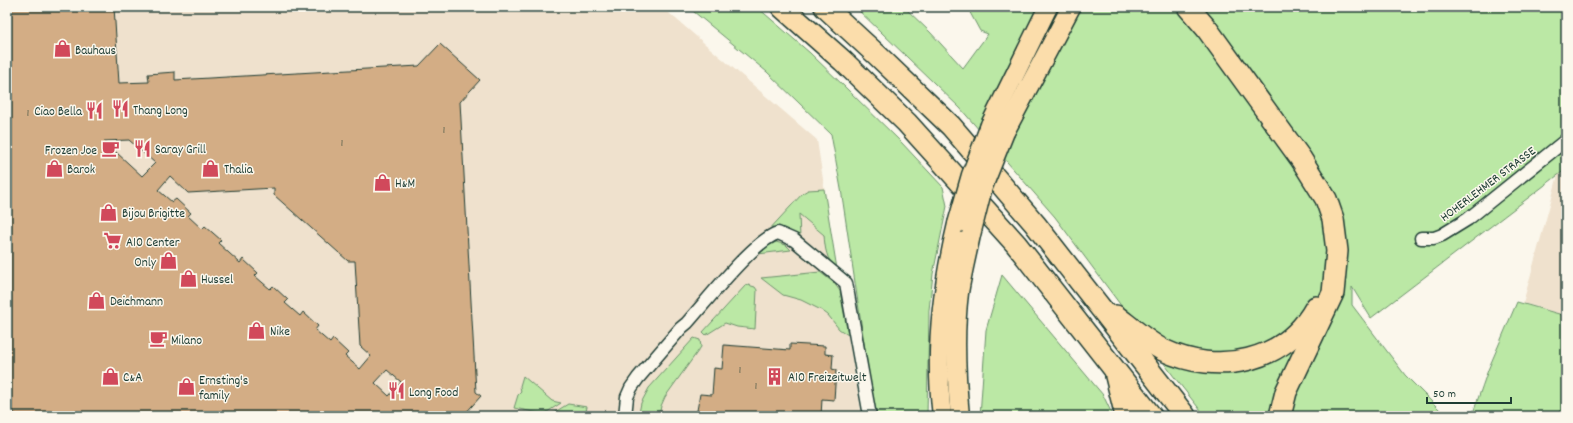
<svg xmlns="http://www.w3.org/2000/svg" width="1573" height="423" viewBox="0 0 1573 423" font-family="Dekko,sans-serif">
  <style>
    .built { fill: #efe1cd }
    .green { fill: #bbe8a5; stroke: #6d926c }
    .building { fill: #d3ad85; stroke: #1f3d34; fill-rule: evenodd }
    .lines { fill: none; stroke-linecap: round; stroke-linejoin: round }
    .minor-casing { stroke: #1f3d34; stroke-width: 15 }
    .primary-casing { stroke: #1f3d34; stroke-width: 21 }
    .motorway-casing { stroke: #1f3d34; stroke-width: 24 }
    .minor { stroke: #fbf7ec; stroke-width: 12 }
    .primary { stroke: #fbddab; stroke-width: 18 }
    .motorway { stroke: #fbddab; stroke-width: 21 }
    .primary-bridge-casing { stroke: #1f3d34; stroke-width: 21; stroke-linecap: butt }
    .primary-bridge { stroke: #fbddab; stroke-width: 18 }
    .labels { text-anchor: middle; stroke-width: 3; stroke-linejoin: round; paint-order: stroke }
    .number-label { font-size: 11px; fill: #4c5948 }
    .poi-label { font-size: 13px; fill: #1f3d34; stroke: #fbf7ec; text-anchor: start }
    .street-label { font-size: 13px; fill: #1f3d34; stroke: #fbf7ec }
  </style>
  <rect width="100%" height="100%" fill="#fbf7ec"/>
  <filter id="ink" filterUnits="userSpaceOnUse"><feTurbulence type="fractalNoise" baseFrequency=".025" numOctaves="2"/><feDisplacementMap in="SourceGraphic" scale="8" xChannelSelector="R" yChannelSelector="G"/><feConvolveMatrix kernelMatrix="1 2 1 2 8 2 1 2 1" color-interpolation-filters="sRGB"/></filter>
  <g filter="url(#ink)">
    <g class="built">
      <path d="M 7,7 L 662,7 L 817,140 L 840,291 L 862,416 L 7,416 Z"/>
      <path d="M 1566,169 L 1566,316 L 1523,303 L 1558,175 Z"/>
    </g>
    <g class="green">
      <path d="M 688,7 L 757,7 L 810,53 L 847,89 L 901,142 L 943,187 L 947,206 L 933,274 L 929,310 L 927,416 L 875,416 L 841,189 L 831,134 L 767,72 Z"/>
      <path d="M 855,7 L 904,7 L 930,32 L 963,68 L 988,34 L 980,31 L 967,7 L 1566,7 L 1566,169 L 1371,318 L 1352,287 L 1352,305 L 1405,375 L 1446,416 L 1205,416 L 1175,378 L 1055,217 L 960,108 Z"/>
      <path d="M 824,189 L 837,269 C 826,260 825,248 824,235 L 799,214 L 800,238 C 784,232 789,223 767,232 L 803,193 L 808,190 Z"/>
      <path d="M 776,242 L 786,245 L 791,250 L 758,254 L 761,249 Z"/>
      <path d="M 820,272 L 834,283 L 840,291 L 848,335 L 839,329 L 828,315 L 821,310 L 801,300 L 783,295 L 761,278 Z"/>
      <path d="M 1002,275 L 1103,395 L 1113,416 L 980,416 L 986,330 Z"/>
      <path d="M 748,285 L 755,287 L 757,290 L 755,329 L 737,327 L 725,323 L 706,335 L 703,332 L 745,286 Z"/>
      <path d="M 1517,302 L 1566,316 L 1566,416 L 1472,416 L 1488,370 Z"/>
      <path d="M 694,338 L 700,340 L 701,347 L 665,397 L 661,406 L 659,416 L 646,416 L 639,413 L 641,403 L 649,388 Z"/>
      <path d="M 523,376 L 552,401 L 561,403 L 544,414 L 514,408 L 518,395 L 521,392 L 520,386 Z"/>
      <path d="M 568,404 L 587,407 L 585,416 L 550,415 Z"/>
    </g>
    <g class="building">
      <path d="M 7,7 L 114,7 L 119,83 L 149,82 L 148,74 L 175,72 L 175,80 L 419,66 L 440,44 L 480,80 L 460,102 L 476,392 L 481,396 L 463,416 L 18,416 L 7,406 ZM 129,140 L 155,163 L 142,176 L 104,141 ZM 170,176 L 188,193 L 274,188 L 274,195 L 348,261 L 355,261 L 360,346 L 371,356 L 360,369 L 345,356 L 348,353 L 333,339 L 330,343 L 315,330 L 318,326 L 303,312 L 300,316 L 285,303 L 288,300 L 273,286 L 270,289 L 255,276 L 258,273 L 243,259 L 240,263 L 218,243 L 221,240 L 205,226 L 202,229 L 188,216 L 191,213 L 176,199 L 172,202 L 158,190 ZM 387,370 L 401,382 L 389,396 L 375,383 Z"/>
      <path d="M 790,344 L 825,346 L 825,354 L 833,355 L 832,369 L 836,370 L 834,400 L 822,399 L 821,416 L 696,416 L 700,394 L 712,395 L 714,368 L 722,369 L 724,345 L 790,350 Z"/>
    </g>
    <g class="lines">
      <defs>
        <g id="minor">
          <path d="M 1421,238 L 1434,238 L 1442,235 L 1468,219 L 1566,140"/>
          <path d="M 625,416 L 627,397 L 631,388 L 638,378 L 681,328 L 687,323 C 706,302 754,240 778,233 L 794,240 L 846,283 L 870,416"/>
        </g>
        <g id="primary">
          <path d="M 990,125 L 1048,7"/>
          <path d="M 1005,132 L 1071,7"/>
          <path d="M 942,416 C 934,352 942,286 957,224"/>
          <path d="M 960,416 C 956,376 954,333 959,293 C 962,274 967,254 971,235"/>
        </g>
        <g id="motorway">
          <path d="M 782,7 L 843,61 L 907,123 L 1016,244 L 1151,416"/>
          <path d="M 825,7 L 876,54 L 951,126 L 1035,224 L 1185,416"/>
          <path d="M 1188,7 L 1207,29 L 1301,159 L 1326,199 L 1333,219 L 1337,251 L 1333,293 L 1286,392 L 1280,416"/>
          <path d="M 1116,316 C 1129,326 1149,343 1163,350 C 1218,376 1285,363 1316,307"/>
          <path d="M 1116,376 L 1126,416"/>
        </g>
      </defs>
      <use href="#minor" class="minor-casing"/>
      <use href="#primary" class="primary-casing"/>
      <use href="#motorway" class="motorway-casing"/>
      <use href="#minor" class="minor"/>
      <use href="#primary" class="primary"/>
      <use href="#motorway" class="motorway"/>
      <defs>
        <g id="primary-bridge">
          <path d="M 957,224 L 971,175 L 990,125"/>
          <path d="M 971,235 L 983,187 L 1005,132"/>
        </g>
      </defs>
      <use href="#primary-bridge" class="primary-bridge-casing"/>
      <use href="#primary-bridge" class="primary-bridge"/>
    </g>
  </g>
  <defs>
    <symbol id="shop-bare" viewBox="-9 -9 18 18"><path d="M-5-2.5h2.3a2.7 3.5 0 0 1 5.4 0H5L5.5 6h-11ZM-1.5-2.5h3a1.5 2.3 0 0 0-3 0Z" fill="#d1495b" stroke="#fbf7ec" stroke-width="2.5" paint-order="stroke"/></symbol>
    <symbol id="restaurant-bare" viewBox="-9 -9 18 18"><path d="M-5-6h1v4h1v-4h1v4h1v-4h1v5L-1.5 .5V6h-2V.5L-5-1ZM5-6V6H3V1.5H1.5Q1.5-4 5-6Z" fill="#d1495b" stroke="#fbf7ec" stroke-width="2.5" paint-order="stroke"/></symbol>
    <symbol id="cafe-bare" viewBox="-9 -9 18 18"><path d="M-5.5-4.5H6V0H3Q3 3.5 0 3.5H-2.5Q-5.5 3.5-5.5 0ZM3-3.2v2h1.7v-2ZM-6 4.5H4V6H-6Z" fill="#d1495b" stroke="#fbf7ec" stroke-width="2.5" paint-order="stroke"/></symbol>
    <symbol id="supermarket-bare" viewBox="-9 -9 18 18"><path d="M-6-5.5h2.5l.6 2H6L4.5 2H-2.5L-4.4-4H-6ZM-1.5 3.2a1.3 1.3 0 1 0 .1 0ZM3 3.2a1.3 1.3 0 1 0 .1 0Z" fill="#d1495b" stroke="#fbf7ec" stroke-width="2.5" paint-order="stroke"/></symbol>
    <symbol id="building-bare" viewBox="-9 -9 18 18"><path d="M-4-6H4V6H1V3H-1V6H-4ZM-2.5-4.3h1.7v1.8h-1.7ZM.8-4.3h1.7v1.8H.8ZM-2.5-1h1.7V.8h-1.7ZM.8-1h1.7V.8H.8Z" fill="#d1495b" stroke="#fbf7ec" stroke-width="2.5" paint-order="stroke"/></symbol>
  </defs>
  <g fill-rule="evenodd">
    <use href="#shop-bare" x="50" y="36" width="25" height="25"/>
    <use href="#restaurant-bare" x="108" y="96" width="25" height="25"/>
    <use href="#restaurant-bare" x="82" y="98" width="25" height="25"/>
    <use href="#restaurant-bare" x="130" y="136" width="25" height="25"/>
    <use href="#cafe-bare" x="98" y="136" width="25" height="25"/>
    <use href="#shop-bare" x="42" y="156" width="25" height="25"/>
    <use href="#shop-bare" x="198" y="156" width="25" height="25"/>
    <use href="#shop-bare" x="370" y="170" width="25" height="25"/>
    <use href="#shop-bare" x="96" y="200" width="25" height="25"/>
    <use href="#supermarket-bare" x="100" y="228" width="25" height="25"/>
    <use href="#shop-bare" x="156" y="248" width="25" height="25"/>
    <use href="#shop-bare" x="176" y="266" width="25" height="25"/>
    <use href="#shop-bare" x="84" y="288" width="25" height="25"/>
    <use href="#shop-bare" x="244" y="318" width="25" height="25"/>
    <use href="#cafe-bare" x="146" y="326" width="25" height="25"/>
    <use href="#shop-bare" x="98" y="364" width="25" height="25"/>
    <use href="#building-bare" x="762" y="364" width="25" height="25"/>
    <use href="#shop-bare" x="174" y="374" width="25" height="25"/>
    <use href="#restaurant-bare" x="384" y="378" width="25" height="25"/>
  </g>
  <g class="labels">
    <g class="number-label">
      <text x="28" y="116">1</text>
      <text x="444" y="133">1</text>
      <text x="342" y="146">1</text>
      <text x="740" y="373">1</text>
      <text x="756" y="389">1</text>
    </g>
    <g class="poi-label">
      <text x="75" y="54">Bauhaus</text>
      <text x="133" y="114">Thang Long</text>
      <text x="82" y="115" text-anchor="end">Ciao Bella</text>
      <text x="155" y="153">Saray Grill</text>
      <text x="97" y="154" text-anchor="end">Frozen Joe</text>
      <text x="67" y="173">Barok</text>
      <text x="224" y="173">Thalia</text>
      <text x="395" y="187">H&amp;M</text>
      <text x="122" y="217">Bijou Brigitte</text>
      <text x="126" y="246">A10 Center</text>
      <text x="156" y="266" text-anchor="end">Only</text>
      <text x="201" y="283">Hussel</text>
      <text x="110" y="305">Deichmann</text>
      <text x="270" y="335">Nike</text>
      <text x="171" y="344">Milano</text>
      <text x="123" y="381">C&amp;A</text>
      <text x="788" y="381">A10 Freizeitwelt</text>
      <text x="199" y="384">Ernsting's<tspan x="199" dy="15">family</tspan></text>
      <text x="409" y="396">Long Food</text>
    </g>
    <g class="street-label">
      <text transform="translate(1487 183) rotate(-37)" y="5">HOHERLEHMER STRASSE</text>
    </g>
  </g>
  <rect width="1573" height="423" fill="none" stroke="#fbf7ec" stroke-width="24"/>
  <rect x="12" y="12" width="1549" height="399" fill="none" stroke="#1f3d34" stroke-width="1.5" filter="url(#ink)"/>
  <path d="M1427 397v6h84v-6" fill="none" stroke="#1f3d34" stroke-width="2"/>
  <text x="1433" y="397" font-size="12" fill="#1f3d34" stroke="#fbf7ec" stroke-width="3" paint-order="stroke">50 m</text>
</svg>
